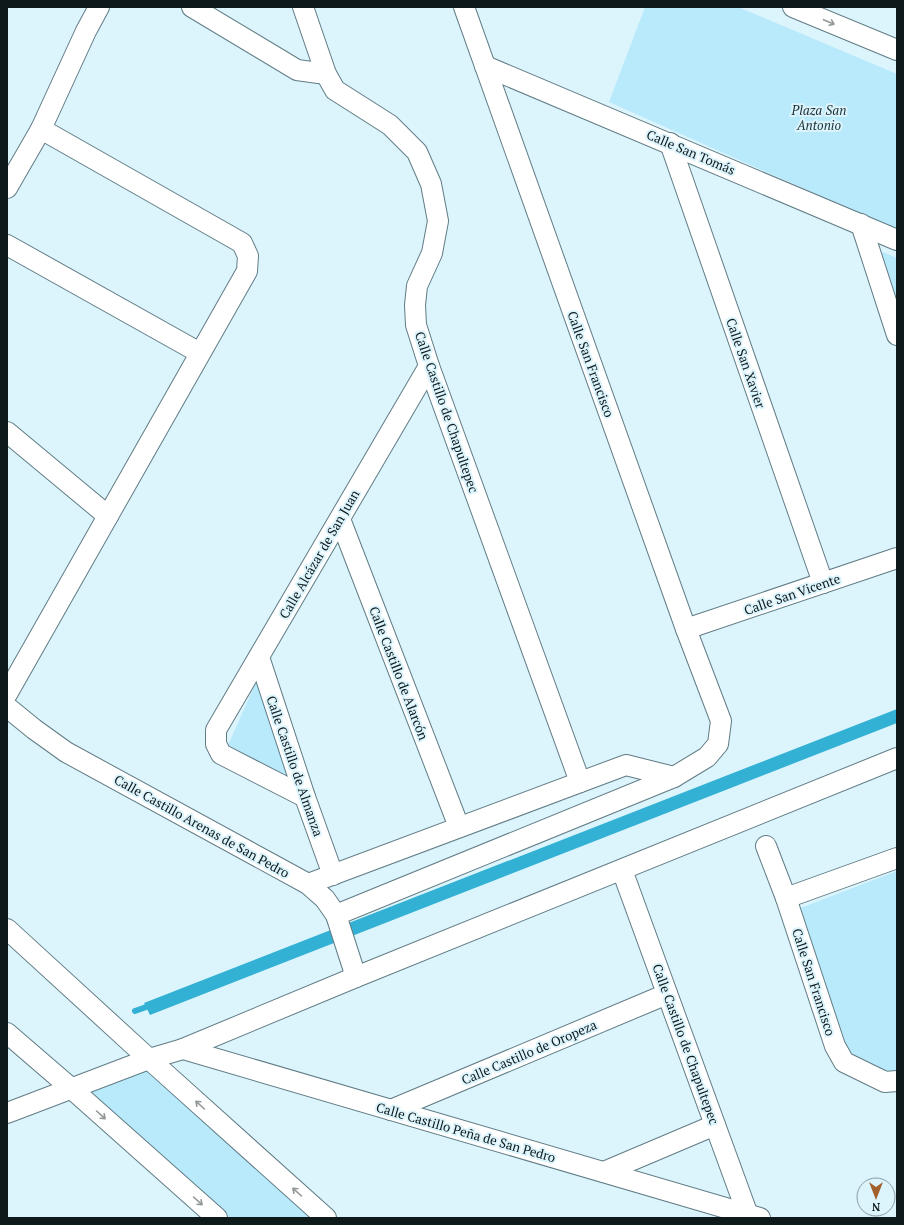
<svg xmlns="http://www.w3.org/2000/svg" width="904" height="1225" viewBox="0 0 904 1225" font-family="'PT Serif',serif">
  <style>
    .green { fill: #b9eafc }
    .water { fill: #32b1d4 }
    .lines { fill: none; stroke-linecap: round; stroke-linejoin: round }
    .stream { stroke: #32b1d4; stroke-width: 6 }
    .minor-casing { stroke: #617c85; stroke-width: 22 }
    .minor { stroke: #fff; stroke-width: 20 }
    .oneway { stroke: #939899 }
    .labels { text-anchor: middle; stroke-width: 4; stroke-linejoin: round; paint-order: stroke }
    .park-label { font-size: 13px; font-style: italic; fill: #1b3037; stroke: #dcf4fc }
    .street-label { font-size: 13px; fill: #0e191c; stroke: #dcf4fc }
  </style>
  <rect width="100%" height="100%" fill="#dcf4fc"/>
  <g class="green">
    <path d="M 645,7 L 738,7 L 897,74 L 897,230 L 609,102 Z"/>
    <path d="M 883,252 L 897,258 L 897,312 L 879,256 Z"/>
    <path d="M 256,682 L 291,781 L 226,750 Z"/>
    <path d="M 897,871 L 897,1074 L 884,1073 L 849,1056 L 798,909 Z"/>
    <path d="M 148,1063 L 319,1218 L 223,1218 L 79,1090 Z"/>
  </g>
  <path class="water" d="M 897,709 L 897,723 L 150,1015 L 144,1003 Z"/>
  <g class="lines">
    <path class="stream" d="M 135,1011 L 152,1005"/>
    <defs>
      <g id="minor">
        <path d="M 192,7 L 297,70 L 326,74"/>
        <path d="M 303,7 L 326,74 L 335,90 L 390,125 L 417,152 L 431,184 L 438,221 L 432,253 L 417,286 L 415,305 L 416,325 L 429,366 L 580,782"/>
        <path d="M 793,7 L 897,50"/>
        <path d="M 485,66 L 897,240"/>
        <path d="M 670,143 L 823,583"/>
        <path d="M 7,188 L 41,129 L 86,31 L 99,7"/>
        <path d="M 861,224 L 897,335"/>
        <path d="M 7,245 L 200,353"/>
        <path d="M 7,432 L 108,516"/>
        <path d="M 340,519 L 459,827"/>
        <path d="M 686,629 L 897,558"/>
        <path d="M 259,657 L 305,797 L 333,875"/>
        <path d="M 7,694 L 247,271 L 248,256 L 242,243 L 41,129"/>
        <path d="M 7,707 L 34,729 L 66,752 L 308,884 L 325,899 L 336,915 L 356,977"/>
        <path d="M 305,797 L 221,754 L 216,744 L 216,730 L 429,366"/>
        <path d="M 766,846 L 786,898 L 835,1046 L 844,1062 L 885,1082 L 897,1081"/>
        <path d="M 622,870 L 749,1218"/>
        <path d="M 308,884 L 626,765 L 674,777"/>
        <path d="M 786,898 L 897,858"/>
        <path d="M 336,915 L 674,777 L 707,757 L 718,744 L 721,721 L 686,629 L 464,7"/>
        <path d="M 7,929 L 149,1059 L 326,1218"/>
        <path d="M 7,1033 L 72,1089 L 217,1218"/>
        <path d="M 183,1049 L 760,1218"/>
        <path d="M 391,1110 L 667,994"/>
        <path d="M 7,1113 L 149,1059 L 183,1049 L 356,977 L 897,758"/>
        <path d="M 604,1172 L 715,1125"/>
      </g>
    </defs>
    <use href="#minor" class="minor-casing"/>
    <use href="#minor" class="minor"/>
  </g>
  <defs><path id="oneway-shaft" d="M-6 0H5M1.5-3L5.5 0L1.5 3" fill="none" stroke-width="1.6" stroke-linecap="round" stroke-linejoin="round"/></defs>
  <g class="oneway">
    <use href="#oneway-shaft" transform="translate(829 22) rotate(23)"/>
    <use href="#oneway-shaft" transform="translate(200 1105) rotate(-138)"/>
    <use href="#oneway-shaft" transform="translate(101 1115) rotate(42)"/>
    <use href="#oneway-shaft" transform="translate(297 1192) rotate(-138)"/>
    <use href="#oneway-shaft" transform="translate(198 1201) rotate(42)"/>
  </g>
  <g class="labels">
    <g class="park-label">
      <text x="819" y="115">Plaza San<tspan x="819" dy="15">Antonio</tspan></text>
    </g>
    <g class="street-label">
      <text transform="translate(691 152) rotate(23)" y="5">Calle San Tomás</text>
      <text transform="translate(746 363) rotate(71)" y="5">Calle San Xavier</text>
      <text transform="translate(591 364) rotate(70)" y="5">Calle San Francisco</text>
      <text transform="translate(447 412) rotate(71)" y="5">Calle Castillo de Chapultepec</text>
      <text transform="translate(319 554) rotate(-60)" y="5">Calle Alcázar de San Juan</text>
      <text transform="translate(792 594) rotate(-19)" y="5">Calle San Vicente</text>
      <text transform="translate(399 673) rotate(69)" y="5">Calle Castillo de Alarcón</text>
      <text transform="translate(295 766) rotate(71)" y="5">Calle Castillo de Almanza</text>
      <text transform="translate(202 826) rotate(29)" y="5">Calle Castillo Arenas de San Pedro</text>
      <text transform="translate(814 982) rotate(72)" y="5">Calle San Francisco</text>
      <text transform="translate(686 1044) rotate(70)" y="5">Calle Castillo de Chapultepec</text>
      <text transform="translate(529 1052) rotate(-23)" y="5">Calle Castillo de Oropeza</text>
      <text transform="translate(466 1132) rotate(16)" y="5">Calle Castillo Peña de San Pedro</text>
    </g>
  </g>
  <rect width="904" height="1225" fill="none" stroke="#0e191c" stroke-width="16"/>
  <g transform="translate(876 1197) rotate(180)"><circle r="19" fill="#dcf4fc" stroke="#8a9ca2"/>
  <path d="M0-3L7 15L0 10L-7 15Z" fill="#a2612c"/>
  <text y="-6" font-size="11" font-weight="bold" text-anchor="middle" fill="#0e191c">N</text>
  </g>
</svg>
